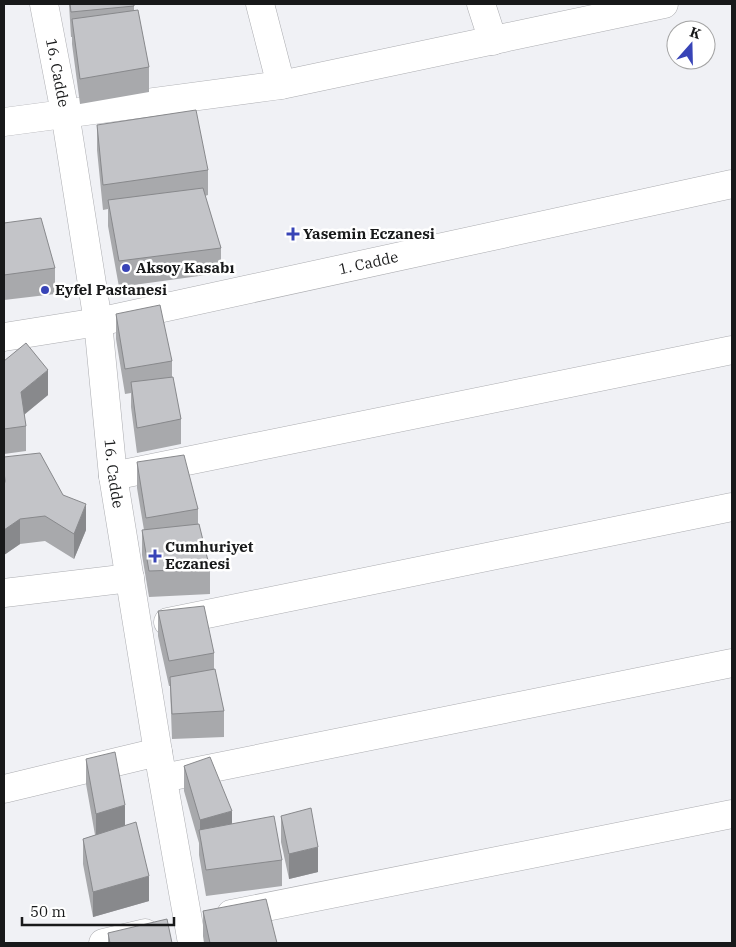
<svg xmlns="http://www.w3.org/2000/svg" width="736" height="947" viewBox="0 0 736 947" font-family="'IBM Plex Serif',serif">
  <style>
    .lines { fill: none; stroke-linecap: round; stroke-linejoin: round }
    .minor-casing { stroke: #acadb1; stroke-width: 29 }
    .minor { stroke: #fff; stroke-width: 28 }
    .wall { fill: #a8a9ac }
    .shaded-wall { fill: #88898c }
    .building { fill: #c3c4c8; stroke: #88898c }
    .poi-dot { fill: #3844b7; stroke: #fff; stroke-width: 2 }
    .labels { text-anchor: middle; stroke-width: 5; stroke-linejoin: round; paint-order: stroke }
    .street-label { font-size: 15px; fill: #18191a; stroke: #fff }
    .poi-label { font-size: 15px; font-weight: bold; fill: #18191a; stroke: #fff; text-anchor: start }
  </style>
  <rect width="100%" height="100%" fill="#f0f1f5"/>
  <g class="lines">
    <defs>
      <g id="minor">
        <path id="s1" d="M 44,4 L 65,113 L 98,322 L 113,476 L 158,752 L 192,943"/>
        <path d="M 260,4 L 281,85"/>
        <path d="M 481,4 L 493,41"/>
        <path d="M 4,122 L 281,85 L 664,4"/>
        <path id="s2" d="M 4,337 L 98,322 L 732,184"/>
        <path d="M 113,476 L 732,350"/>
        <path d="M 4,593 L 130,578"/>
        <path d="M 168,622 L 732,507"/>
        <path d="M 163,778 L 732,663"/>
        <path d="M 4,789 L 158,752"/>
        <path d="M 231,914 L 732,814"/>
        <path d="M 103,943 L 145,933"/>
      </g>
    </defs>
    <use href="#minor" class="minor-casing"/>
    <use href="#minor" class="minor"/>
  </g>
  <g class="wall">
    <path d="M 63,4 L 134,4 L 134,10 L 149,67 L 149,92 L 80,104 L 72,44 L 72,37 L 71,37 L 69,4 L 63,5 Z"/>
    <path d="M 97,125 L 208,170 L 208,195 L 205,196 L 221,248 L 221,273 L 119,287 L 108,226 L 108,209 L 103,210 L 97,150 Z"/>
    <path d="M 4,223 L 55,268 L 55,294 L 4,300 Z"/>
    <path d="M 116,314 L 172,361 L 172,377 L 181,419 L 181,444 L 137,453 L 131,407 L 131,393 L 125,394 L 116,339 Z"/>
    <path d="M 4,361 L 48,395 L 24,415 L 26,426 L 26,451 L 4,454 Z"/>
    <path d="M 4,457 L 63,495 L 86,530 L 74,559 L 45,541 L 20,544 L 4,555 Z"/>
    <path d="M 137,462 L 198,509 L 198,524 L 210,569 L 210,594 L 149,597 L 142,555 L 142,530 L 144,530 L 137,488 Z"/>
    <path d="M 158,611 L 214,653 L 214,670 L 224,711 L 224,737 L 172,739 L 170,686 L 169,686 L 158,636 Z"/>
    <path d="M 86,759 L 125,825 L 149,901 L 93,917 L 83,864 L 83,839 L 95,835 L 86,784 Z"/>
    <path d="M 184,766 L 232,824 L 282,860 L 282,886 L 206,896 L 199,855 L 199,843 L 184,791 Z"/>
    <path d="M 281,816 L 318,872 L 289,879 L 281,842 Z"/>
    <path d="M 203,911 L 277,943 L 204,943 L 203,936 Z"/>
    <path d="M 108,933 L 172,943 L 108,943 Z"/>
  </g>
  <g class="shaded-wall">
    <path d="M 48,370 L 48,395 L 21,417 L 21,392 Z"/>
    <path d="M 86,504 L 86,530 L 74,559 L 74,534 Z"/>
    <path d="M 20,519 L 20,544 L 4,555 L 4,530 Z"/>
    <path d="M 125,805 L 125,830 L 96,839 L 96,814 Z"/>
    <path d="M 232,811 L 232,836 L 200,834 L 200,820 Z"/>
    <path d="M 318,847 L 318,872 L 289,879 L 289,854 Z"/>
    <path d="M 149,876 L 149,901 L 93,917 L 93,892 Z"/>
  </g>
  <g class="building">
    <path d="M 70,4 L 134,4 L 134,6 L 71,12 Z"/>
    <path d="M 138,10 L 149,67 L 80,79 L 72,19 Z"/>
    <path d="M 196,110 L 208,170 L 103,185 L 97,125 Z"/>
    <path d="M 203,188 L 221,248 L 119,261 L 108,200 Z"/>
    <path d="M 41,218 L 55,268 L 4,275 L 4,223 Z"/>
    <path d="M 160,305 L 172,361 L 125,369 L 116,314 Z"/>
    <path d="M 26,343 L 48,370 L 21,392 L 26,426 L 4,429 L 4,361 Z"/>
    <path d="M 173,377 L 181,419 L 137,428 L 131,382 Z"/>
    <path d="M 40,453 L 63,495 L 86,504 L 74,534 L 45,516 L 20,519 L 4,530 L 4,486 L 5,481 L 4,471 L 4,457 Z"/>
    <path d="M 184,455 L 198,509 L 146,518 L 137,462 Z"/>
    <path d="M 199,524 L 210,569 L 149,571 L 142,530 Z"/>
    <path d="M 204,606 L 214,653 L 169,661 L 158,611 Z"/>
    <path d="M 215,669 L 224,711 L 172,714 L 170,677 Z"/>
    <path d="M 115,752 L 125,805 L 96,814 L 86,759 Z"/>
    <path d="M 210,757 L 232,811 L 200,820 L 184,766 Z"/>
    <path d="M 311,808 L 318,847 L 289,854 L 281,816 Z"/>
    <path d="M 274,816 L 282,860 L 206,870 L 199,830 Z"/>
    <path d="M 136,822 L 149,876 L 93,892 L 83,839 Z"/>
    <path d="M 266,899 L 277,943 L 210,943 L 203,911 Z"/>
    <path d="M 167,919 L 172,943 L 110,943 L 108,933 Z"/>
  </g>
  <g class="poi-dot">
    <path d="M290.5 226.5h5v5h5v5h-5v5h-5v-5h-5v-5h5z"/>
    <circle cx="126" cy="268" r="5"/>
    <circle cx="45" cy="290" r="5"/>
    <path d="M152.5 548.5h5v5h5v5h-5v5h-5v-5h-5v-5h5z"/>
  </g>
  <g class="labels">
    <g class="street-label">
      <text dy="5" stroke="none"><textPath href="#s1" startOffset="70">16. Cadde</textPath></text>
      <text dy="5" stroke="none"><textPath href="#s2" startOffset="372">1. Cadde</textPath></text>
      <text dy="5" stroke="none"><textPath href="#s1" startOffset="475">16. Cadde</textPath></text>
    </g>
    <g class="poi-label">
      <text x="303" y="239">Yasemin Eczanesi</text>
      <text x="136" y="273">Aksoy Kasabı</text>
      <text x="55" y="295">Eyfel Pastanesi</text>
      <text x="165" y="552">Cumhuriyet<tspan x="165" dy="17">Eczanesi</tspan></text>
    </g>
  </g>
  <rect width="736" height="947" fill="none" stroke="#18191a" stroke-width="10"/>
  <g transform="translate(691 45) rotate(20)"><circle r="24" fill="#ffffff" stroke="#a3a3a3"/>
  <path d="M0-4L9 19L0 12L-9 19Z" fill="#3844b7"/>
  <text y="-8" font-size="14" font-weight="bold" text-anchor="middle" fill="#18191a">K</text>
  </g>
  <path d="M22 917v8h152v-8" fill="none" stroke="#18191a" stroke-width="2.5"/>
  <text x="30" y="917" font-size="15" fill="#18191a" stroke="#ffffff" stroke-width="4" paint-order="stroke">50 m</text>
</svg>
